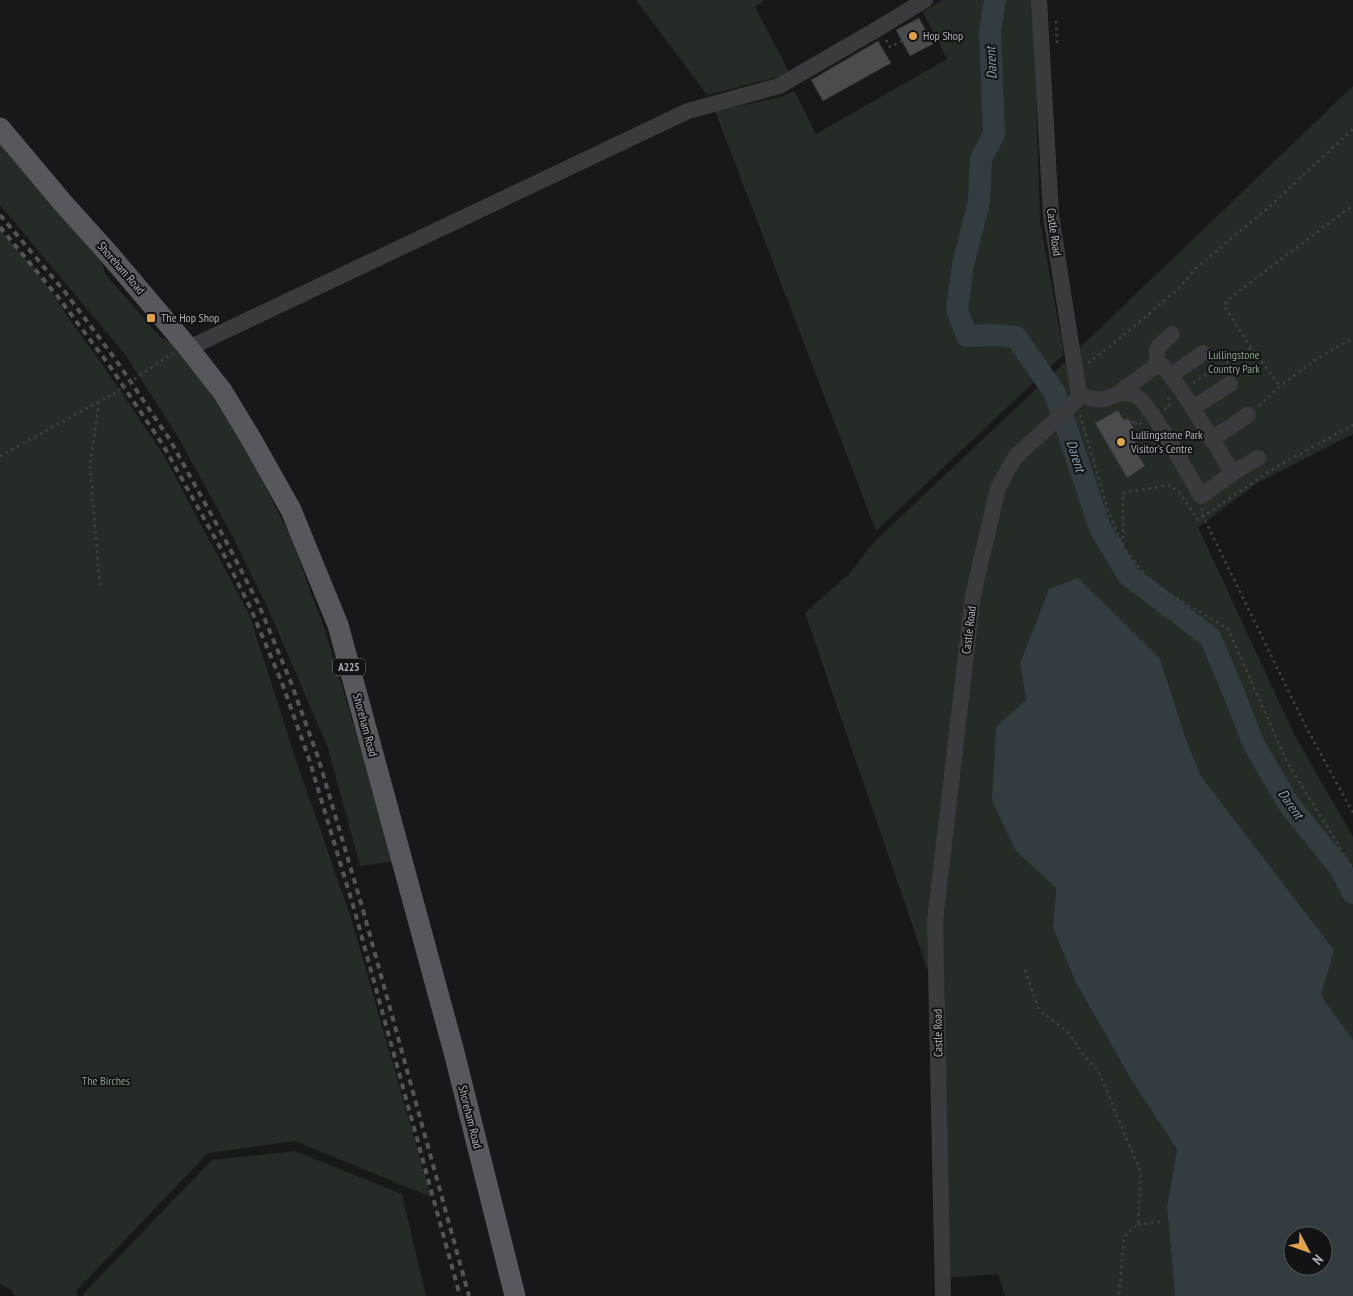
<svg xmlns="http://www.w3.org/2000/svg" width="1353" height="1296" viewBox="0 0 1353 1296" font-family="'PT Sans Narrow',sans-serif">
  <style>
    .green { fill: #242c25 }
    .water { fill: #333c41; fill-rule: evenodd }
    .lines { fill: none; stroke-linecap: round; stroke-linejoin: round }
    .river { stroke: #333c41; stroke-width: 22 }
    .building { fill: #4a4b4f; stroke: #323235 }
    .path { stroke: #404245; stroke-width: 2.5; stroke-dasharray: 2.5 4; stroke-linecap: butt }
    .minor { stroke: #393b3e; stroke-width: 16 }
    .major { stroke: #56585d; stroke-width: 21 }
    .rail { stroke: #535559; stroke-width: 4; stroke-dasharray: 6 5; stroke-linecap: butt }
    .path-bridge { stroke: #404245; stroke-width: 2.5; stroke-dasharray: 2.5 4; stroke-linecap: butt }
    .poi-dot { fill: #dea14c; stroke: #131315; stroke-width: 2 }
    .labels { text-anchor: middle; stroke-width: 4; stroke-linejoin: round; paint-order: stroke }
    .shield { fill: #131315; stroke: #7e8187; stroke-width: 1 }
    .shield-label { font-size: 11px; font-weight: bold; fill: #acb0b8 }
    .poi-label { font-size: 12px; fill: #acb0b8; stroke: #131315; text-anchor: start }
    .street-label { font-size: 12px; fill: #acb0b8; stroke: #131315 }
    .park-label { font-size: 12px; fill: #86a185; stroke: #131315 }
    .water-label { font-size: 14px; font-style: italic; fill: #879faf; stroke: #131315 }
  </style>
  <rect width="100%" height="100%" fill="#18181a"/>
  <g class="green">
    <path d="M 636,0 L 765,0 L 755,7 L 790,74 L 707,95 Z"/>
    <path d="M 942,0 L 1033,0 L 1040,221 L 1064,354 L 876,531 L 715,111 L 781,97 L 794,91 L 816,134 L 947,59 L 923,12 Z"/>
    <path d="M 1353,86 L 1353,434 L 1259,482 L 1198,527 L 1295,736 L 1353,837 L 1353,1040 L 1320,996 L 1334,950 L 1201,776 L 1184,734 L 1020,664 L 1026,700 L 1016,851 L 1056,888 L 1053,928 L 1075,981 L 1132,1081 L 1177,1149 L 1167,1206 L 1175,1296 L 1005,1296 L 998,1274 L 944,1278 L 939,1003 L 805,613 L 849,574 L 875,541 L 1069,358 Z"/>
    <path d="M 0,141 L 100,255 L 105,274 L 160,337 L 178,346 L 195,370 L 249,454 L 291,538 L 325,630 L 394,861 L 360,866 L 328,748 L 270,613 L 234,539 L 177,435 L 124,353 L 0,205 Z"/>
    <path d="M 0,229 L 36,270 L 70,320 L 105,368 L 163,454 L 249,614 L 297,763 L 351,918 L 431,1197 L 295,1141 L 208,1153 L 76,1291 L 78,1296 L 15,1296 L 10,1289 L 0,1284 Z"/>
    <path d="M 295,1151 L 402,1194 L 426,1296 L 84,1296 L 83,1294 L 212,1160 Z"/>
  </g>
  <path class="water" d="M 1078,578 L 1160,659 L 1184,734 L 1201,776 L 1334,950 L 1321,996 L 1353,1040 L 1353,1296 L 1175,1296 L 1167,1206 L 1177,1149 L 1132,1081 L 1075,981 L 1053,928 L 1056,888 L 1016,851 L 992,801 L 996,727 L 1026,700 L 1020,664 L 1049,589 ZM 1293,1236 L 1323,1236 L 1323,1266 L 1293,1266 Z"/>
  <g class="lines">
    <path class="river" d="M 995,0 L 990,32 L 994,135 L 981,158 L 979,202 L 963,265 L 957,310 L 967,336 L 993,335 L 1016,337 L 1055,393 L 1100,528 L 1128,575 L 1210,637 L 1233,691 L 1254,745 L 1290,806 L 1341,869 L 1353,893"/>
  </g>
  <g class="building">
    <path d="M 919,18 L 933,44 L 910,56 L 896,30 Z"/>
    <path d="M 878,41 L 891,63 L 823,101 L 811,80 Z"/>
    <path d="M 1118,410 L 1124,420 L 1128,418 L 1134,428 L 1129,431 L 1142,453 L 1138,455 L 1145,466 L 1127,478 L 1095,423 Z"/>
  </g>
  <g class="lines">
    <g class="path">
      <path d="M 1056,21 L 1057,43"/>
      <path d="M 886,40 L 890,47 L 902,41"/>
      <path d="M 1251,348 L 1224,305 L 1230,298 L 1353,205"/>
      <path d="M 1088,363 L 1117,341 L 1180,287 L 1195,269 L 1269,207 L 1353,129"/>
      <path d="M 145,372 L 173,353"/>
      <path d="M 1193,383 L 1251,348 L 1280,386"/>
      <path d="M 99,402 L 90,465 L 100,588"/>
      <path d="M 1259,406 L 1280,386 L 1316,359 L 1353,338"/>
      <path d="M 1164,409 L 1169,407 L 1168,399 L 1170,398"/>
      <path d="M 1080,415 L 1108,510 L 1123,547 L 1150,582 L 1228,629 L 1287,762 L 1353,869"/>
      <path d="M 1132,423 L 1134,420 L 1137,426 L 1142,422"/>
      <path d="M 0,456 L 113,394"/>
      <path d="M 1202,508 L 1203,516 L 1304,723 L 1353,813"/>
      <path d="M 1123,545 L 1123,493 L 1169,485 L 1180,493 L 1198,520 L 1274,468 L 1353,425"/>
      <path d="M 1025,970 L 1039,1010 L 1068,1032 L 1085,1057 L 1098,1070 L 1141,1173 L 1138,1224 L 1124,1237 L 1119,1296"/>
      <path d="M 1138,1224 L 1160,1222"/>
    </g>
    <g class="minor">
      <path d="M 189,348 L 688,111 L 779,86 L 879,28 L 925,0"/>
      <path d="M 1157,365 L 1157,348 L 1172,334"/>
      <path d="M 1171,375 L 1203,353"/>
      <path d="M 1120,392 L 1157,365 L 1163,366 L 1182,391 L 1233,473"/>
      <path d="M 1079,395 C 1088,397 1096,401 1105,399 C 1118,395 1119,390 1134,395 C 1148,399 1191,479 1201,496 L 1233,473 L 1258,458"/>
      <path d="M 1193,408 L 1230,384"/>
      <path d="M 1212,439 L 1248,415"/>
      <path d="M 943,1296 L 935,921 L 973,595 L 998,488 L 1015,457 L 1057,419 L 1075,402 L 1079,395 L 1051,215 L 1039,0"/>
    </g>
    <path class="major" d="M 0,128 L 63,203 L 108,253 L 186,345 L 222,391 L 250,437 L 291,510 L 338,625 L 454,1052 L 515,1296"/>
    <g class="rail">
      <path d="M 0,215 L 65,292 L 116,360 L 170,440 L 227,543 L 258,603 L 290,680 L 318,757 L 363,910 L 469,1296"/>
      <path d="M 0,227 L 58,297 L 109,365 L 163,445 L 220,547 L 250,607 L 282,683 L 309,759 L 355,912 L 460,1296"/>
    </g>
    <path class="path-bridge" d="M 113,394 L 145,372"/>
  </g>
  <g class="poi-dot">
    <circle cx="913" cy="36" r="5"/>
    <rect x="146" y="313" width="10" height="10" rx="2.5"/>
    <circle cx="1121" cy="442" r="5"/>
  </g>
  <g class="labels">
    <rect class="shield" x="333" y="658.5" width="32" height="17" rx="4"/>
    <g class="shield-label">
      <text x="349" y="671">A225</text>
    </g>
    <g class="poi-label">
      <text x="923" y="40">Hop Shop</text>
      <text x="161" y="322">The Hop Shop</text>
      <text x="1131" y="439">Lullingstone Park<tspan x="1131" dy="14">Visitor's Centre</tspan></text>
    </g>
    <g class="street-label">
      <text transform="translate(1054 232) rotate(82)" y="4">Castle Road</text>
      <text transform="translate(121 268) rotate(49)" y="4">Shoreham Road</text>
      <text transform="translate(969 630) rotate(-83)" y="4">Castle Road</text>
      <text transform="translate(365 725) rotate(75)" y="4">Shoreham Road</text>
      <text transform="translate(938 1033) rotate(-91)" y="4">Castle Road</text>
      <text transform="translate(470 1117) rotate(76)" y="4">Shoreham Road</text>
    </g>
    <g class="park-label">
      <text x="1234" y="359">Lullingstone<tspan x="1234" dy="14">Country Park</tspan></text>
      <text x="106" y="1085">The Birches</text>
    </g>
    <g class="water-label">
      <text transform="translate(991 63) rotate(-93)" y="5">Darent</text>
      <text transform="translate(1076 456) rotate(72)" y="5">Darent</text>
      <text transform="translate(1291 804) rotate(55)" y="5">Darent</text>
    </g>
  </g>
  <g transform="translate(1308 1251) rotate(131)"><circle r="24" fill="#131315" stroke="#505256"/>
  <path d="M0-4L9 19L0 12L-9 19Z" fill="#dea14c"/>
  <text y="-8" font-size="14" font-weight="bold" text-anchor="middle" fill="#acb0b8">N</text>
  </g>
</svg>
